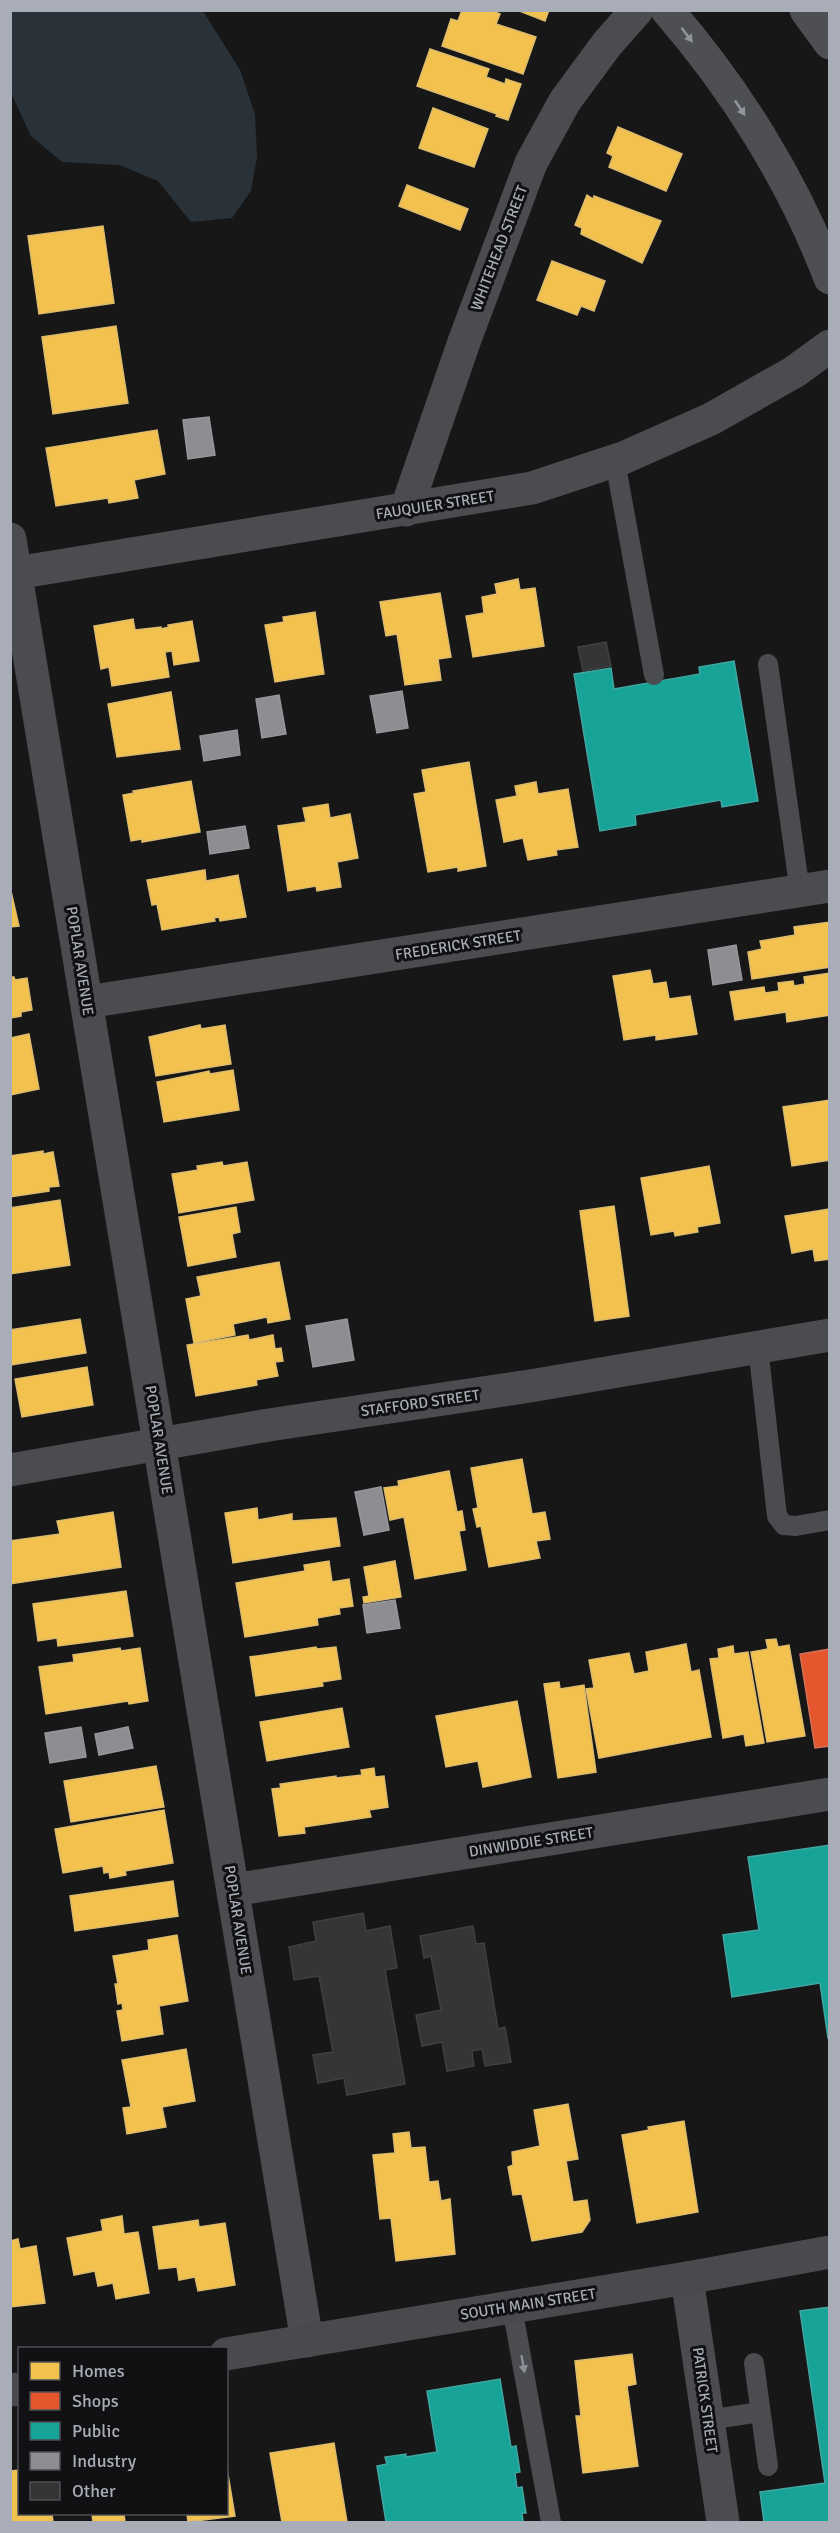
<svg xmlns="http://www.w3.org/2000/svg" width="840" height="2533" viewBox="0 0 840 2533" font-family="Signika,sans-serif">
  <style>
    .water { fill: #2a3239 }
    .homes { fill: #f2c14e; stroke: #dcbb6e; stroke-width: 1.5 }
    .shops { fill: #e4572e; stroke: #d27157; stroke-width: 1.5 }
    .public { fill: #17a398; stroke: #42a6a2; stroke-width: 1.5 }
    .industry { fill: #8d8d92; stroke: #95979d; stroke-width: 1.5 }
    .building { fill: #353536; stroke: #3f4043; stroke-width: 1.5 }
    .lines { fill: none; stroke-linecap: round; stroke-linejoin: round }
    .lane { stroke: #4b4c50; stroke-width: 20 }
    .street { stroke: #4b4c50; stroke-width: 33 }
    .secondary { stroke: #4a4a4e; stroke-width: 33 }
    .primary { stroke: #4d4f52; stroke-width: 33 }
    .oneway { fill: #91969e }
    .oneway2 { fill: #8c9099 }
    .labels { text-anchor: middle; stroke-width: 6; stroke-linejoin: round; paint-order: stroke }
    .street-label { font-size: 15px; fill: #a8adb8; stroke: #111113 }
  </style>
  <rect width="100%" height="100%" fill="#171717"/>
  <path class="water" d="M 11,10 L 203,11 L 240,70 L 255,114 L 257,157 L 251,191 L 232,218 L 191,222 L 158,181 L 119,165 L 62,162 L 31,136 L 11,93 Z"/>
  <g class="homes">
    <path d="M 462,10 L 490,10 L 500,14 L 496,24 L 536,37 L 523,74 L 442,46 L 451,19 L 458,21 Z"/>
    <path d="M 517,10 L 549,10 L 545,21 Z"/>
    <path d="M 430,49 L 489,69 L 486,77 L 505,84 L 506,79 L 521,84 L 508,120 L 496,116 L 497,114 L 417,86 Z"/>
    <path d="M 433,108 L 488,129 L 474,167 L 419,148 Z"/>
    <path d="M 618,127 L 682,154 L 666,191 L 609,167 L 613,156 L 607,153 Z"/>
    <path d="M 407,185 L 468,209 L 460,230 L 399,206 Z"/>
    <path d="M 587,195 L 593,199 L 594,196 L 661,221 L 642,263 L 581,234 L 582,228 L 575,225 Z"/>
    <path d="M 103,226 L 114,303 L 39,314 L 28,236 Z"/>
    <path d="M 552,261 L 605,281 L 594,311 L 581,306 L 577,315 L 537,300 Z"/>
    <path d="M 116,326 L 128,403 L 53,414 L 42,337 Z"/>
    <path d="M 157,430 L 165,474 L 134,480 L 138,498 L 109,503 L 108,498 L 56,506 L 46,448 Z"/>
    <path d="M 518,579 L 520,590 L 535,588 L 544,646 L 473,657 L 466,616 L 484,613 L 482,597 L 497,594 L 495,584 Z"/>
    <path d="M 440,593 L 451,657 L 438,659 L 441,680 L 405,685 L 397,634 L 386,636 L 380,602 Z"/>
    <path d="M 315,612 L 324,674 L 275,682 L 265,625 L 284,622 L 283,617 Z"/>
    <path d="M 133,619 L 135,630 L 161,627 L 161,629 L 169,627 L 168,625 L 192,621 L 199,661 L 174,665 L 172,651 L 165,652 L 169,677 L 112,686 L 109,667 L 101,669 L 94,626 Z"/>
    <path d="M 171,692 L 180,749 L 117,757 L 108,704 Z"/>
    <path d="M 469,762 L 486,866 L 458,871 L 458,867 L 428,872 L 414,794 L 426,792 L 422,770 Z"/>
    <path d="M 191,781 L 200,832 L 142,842 L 142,839 L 131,841 L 123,795 L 134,793 L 133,791 Z"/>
    <path d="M 536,782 L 538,794 L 568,789 L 578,847 L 556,850 L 557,855 L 528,860 L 523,838 L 504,842 L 496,800 L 517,796 L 515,786 Z"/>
    <path d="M 328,804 L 330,818 L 350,814 L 358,858 L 337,862 L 341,887 L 317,891 L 316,886 L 288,891 L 278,826 L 306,822 L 303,808 Z"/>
    <path d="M 205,870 L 206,881 L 238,875 L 246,917 L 220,921 L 219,917 L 214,918 L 215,921 L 162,930 L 157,904 L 152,905 L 147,880 Z"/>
    <path d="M 10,887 L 19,926 L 10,927 Z"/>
    <path d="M 830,922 L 830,967 L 752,979 L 748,952 L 762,949 L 760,941 L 795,935 L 794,927 Z"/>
    <path d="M 650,970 L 653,984 L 666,982 L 669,999 L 690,996 L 697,1034 L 656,1040 L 656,1035 L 624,1040 L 613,976 Z"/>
    <path d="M 830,973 L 830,1015 L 787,1022 L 786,1012 L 735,1020 L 730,992 L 764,987 L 765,993 L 779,991 L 778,983 L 793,981 L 794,986 L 805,984 L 804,977 Z"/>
    <path d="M 10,977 L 14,977 L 15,980 L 27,978 L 32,1010 L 21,1012 L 21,1016 L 10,1018 Z"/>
    <path d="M 200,1025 L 201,1029 L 225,1025 L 231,1064 L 156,1076 L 149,1037 Z"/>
    <path d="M 29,1034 L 39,1089 L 10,1095 L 10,1038 Z"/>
    <path d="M 233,1070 L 239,1110 L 164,1122 L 157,1082 L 209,1071 L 210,1074 Z"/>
    <path d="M 830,1100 L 830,1160 L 792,1166 L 783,1107 Z"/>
    <path d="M 43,1151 L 43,1154 L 53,1152 L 59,1186 L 49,1187 L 49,1191 L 10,1197 L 10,1156 Z"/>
    <path d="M 222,1162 L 223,1166 L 247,1162 L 254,1200 L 179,1213 L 172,1174 L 198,1170 L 197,1166 Z"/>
    <path d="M 709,1166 L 720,1223 L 697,1227 L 698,1232 L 675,1236 L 674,1231 L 651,1235 L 641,1178 Z"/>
    <path d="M 60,1200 L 70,1265 L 10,1274 L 10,1208 Z"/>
    <path d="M 614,1206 L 629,1316 L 595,1321 L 580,1211 Z"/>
    <path d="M 236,1207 L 240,1232 L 232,1234 L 236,1257 L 188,1266 L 179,1217 Z"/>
    <path d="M 830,1209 L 830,1259 L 815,1261 L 813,1249 L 792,1253 L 785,1216 Z"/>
    <path d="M 279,1262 L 290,1319 L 268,1323 L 267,1317 L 233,1324 L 235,1335 L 194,1343 L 186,1299 L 201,1296 L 197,1277 Z"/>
    <path d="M 80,1319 L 86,1353 L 10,1365 L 10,1330 Z"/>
    <path d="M 248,1335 L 249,1340 L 273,1335 L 275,1349 L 281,1348 L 283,1361 L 275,1362 L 278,1376 L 256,1380 L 257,1385 L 196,1396 L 187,1345 Z"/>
    <path d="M 87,1367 L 93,1405 L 22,1417 L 15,1379 Z"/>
    <path d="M 522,1459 L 532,1514 L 545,1512 L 550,1539 L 536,1541 L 540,1558 L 489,1567 L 481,1526 L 477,1527 L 473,1509 L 478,1508 L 471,1468 Z"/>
    <path d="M 449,1471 L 457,1512 L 462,1511 L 465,1530 L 459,1531 L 466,1570 L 415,1579 L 404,1517 L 390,1520 L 384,1488 L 399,1486 L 398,1481 Z"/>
    <path d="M 257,1508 L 258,1520 L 292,1514 L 292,1521 L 336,1518 L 340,1546 L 233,1563 L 225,1513 Z"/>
    <path d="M 113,1512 L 121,1567 L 10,1584 L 10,1541 L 60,1534 L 57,1521 Z"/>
    <path d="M 329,1561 L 332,1582 L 349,1579 L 353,1606 L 339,1608 L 340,1614 L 317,1618 L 318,1625 L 245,1637 L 236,1583 L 305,1571 L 304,1565 Z"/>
    <path d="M 395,1561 L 401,1597 L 364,1603 L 363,1597 L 369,1596 L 364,1567 Z"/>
    <path d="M 126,1591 L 133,1636 L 58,1646 L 57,1638 L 38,1641 L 33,1604 Z"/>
    <path d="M 776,1639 L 778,1647 L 789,1645 L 805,1736 L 767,1742 L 751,1652 L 768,1649 L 766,1640 Z"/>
    <path d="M 686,1644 L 691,1672 L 699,1670 L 711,1737 L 599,1758 L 586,1689 L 594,1688 L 589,1660 L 629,1653 L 634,1674 L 649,1671 L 646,1652 Z"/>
    <path d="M 733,1646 L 734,1654 L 748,1652 L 764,1743 L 746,1746 L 744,1734 L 723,1738 L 710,1659 L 719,1658 L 718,1649 Z"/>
    <path d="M 316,1647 L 317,1649 L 336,1647 L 341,1679 L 322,1682 L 323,1686 L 256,1696 L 250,1657 Z"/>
    <path d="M 120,1648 L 121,1651 L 140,1648 L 148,1701 L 129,1704 L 128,1701 L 46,1714 L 39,1667 L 74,1662 L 73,1655 Z"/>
    <path d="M 559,1682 L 560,1689 L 584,1685 L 596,1772 L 558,1778 L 544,1684 Z"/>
    <path d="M 517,1701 L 531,1777 L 483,1787 L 478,1761 L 446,1767 L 436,1716 Z"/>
    <path d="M 342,1708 L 349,1747 L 267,1761 L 260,1722 Z"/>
    <path d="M 156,1766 L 164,1807 L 71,1822 L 64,1781 Z"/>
    <path d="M 374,1768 L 375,1777 L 384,1776 L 388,1807 L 369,1810 L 371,1817 L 304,1827 L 305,1833 L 279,1836 L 272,1789 L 281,1788 L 280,1784 L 336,1776 L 336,1778 L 362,1775 L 361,1770 Z"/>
    <path d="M 164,1810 L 173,1863 L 125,1871 L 126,1875 L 110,1878 L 109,1872 L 104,1873 L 103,1866 L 63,1873 L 55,1829 Z"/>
    <path d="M 173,1881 L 178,1916 L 75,1931 L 70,1896 Z"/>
    <path d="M 177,1935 L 188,2001 L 159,2006 L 163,2034 L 122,2041 L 117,2011 L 123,2010 L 122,2003 L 118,2004 L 115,1984 L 118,1984 L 113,1956 L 149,1950 L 148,1940 Z"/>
    <path d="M 186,2049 L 195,2101 L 162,2107 L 166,2127 L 127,2134 L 123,2108 L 131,2107 L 122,2060 Z"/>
    <path d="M 568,2104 L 578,2159 L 566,2161 L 573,2202 L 587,2200 L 590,2220 L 582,2232 L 532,2241 L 522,2194 L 513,2195 L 508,2167 L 513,2165 L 512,2152 L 540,2146 L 534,2110 Z"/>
    <path d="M 684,2121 L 698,2212 L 637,2223 L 622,2135 L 649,2130 L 648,2127 Z"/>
    <path d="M 409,2132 L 411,2148 L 425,2147 L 429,2182 L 438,2181 L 441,2201 L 450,2199 L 455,2254 L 396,2261 L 391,2218 L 380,2219 L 373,2155 L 395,2153 L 393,2134 Z"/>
    <path d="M 122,2216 L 124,2234 L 138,2232 L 149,2293 L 116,2299 L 113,2283 L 98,2286 L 95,2271 L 74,2275 L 67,2238 L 103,2231 L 101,2220 Z"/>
    <path d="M 198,2220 L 199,2227 L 225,2223 L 235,2285 L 198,2291 L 195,2277 L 179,2280 L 177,2267 L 159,2269 L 153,2227 Z"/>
    <path d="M 18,2239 L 20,2249 L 36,2246 L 45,2303 L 10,2307 L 10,2241 Z"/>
    <path d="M 632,2354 L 636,2384 L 627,2386 L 638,2466 L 583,2473 L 576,2416 L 581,2416 L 575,2361 Z"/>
    <path d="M 334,2443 L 347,2522 L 282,2522 L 270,2453 Z"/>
    <path d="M 226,2463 L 235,2516 L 188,2522 L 187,2514 L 226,2514 Z"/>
    <path d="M 20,2470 L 20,2514 L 52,2514 L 53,2522 L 10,2522 L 10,2471 Z"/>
    <path d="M 92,2514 L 126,2514 L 124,2514 L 125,2522 L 93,2522 Z"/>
  </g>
  <path class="shops" d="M 830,1649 L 830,1746 L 815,1748 L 800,1654 Z"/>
  <g class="public">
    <path d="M 734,661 L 758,801 L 722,807 L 721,800 L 635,815 L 636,825 L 600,831 L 574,674 L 611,668 L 614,689 L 700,674 L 699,667 Z"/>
    <path d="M 830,1845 L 830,2038 L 828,2038 L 820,1983 L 732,1997 L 723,1935 L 759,1930 L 748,1857 Z"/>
    <path d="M 830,2307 L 830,2522 L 764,2522 L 760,2492 L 825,2483 L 800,2311 Z"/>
    <path d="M 500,2379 L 511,2447 L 516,2446 L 520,2472 L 515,2473 L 517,2488 L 522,2487 L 526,2513 L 522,2513 L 523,2522 L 386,2522 L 377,2466 L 387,2464 L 385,2457 L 406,2454 L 406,2457 L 437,2452 L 427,2391 Z"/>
  </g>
  <g class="industry">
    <path d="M 209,417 L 215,455 L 188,459 L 183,420 Z"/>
    <path d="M 402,691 L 408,728 L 377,733 L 370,696 Z"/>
    <path d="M 279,695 L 286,734 L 262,738 L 256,699 Z"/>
    <path d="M 237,730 L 240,755 L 204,761 L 200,736 Z"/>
    <path d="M 245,826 L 249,848 L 210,854 L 207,832 Z"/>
    <path d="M 736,945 L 742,980 L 713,985 L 708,950 Z"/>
    <path d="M 347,1319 L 354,1360 L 313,1367 L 306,1326 Z"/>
    <path d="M 381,1487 L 389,1530 L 364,1535 L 355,1492 Z"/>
    <path d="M 395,1600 L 400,1628 L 367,1633 L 363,1605 Z"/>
    <path d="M 81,1727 L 86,1757 L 50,1763 L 45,1733 Z"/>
    <path d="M 128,1727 L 133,1748 L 99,1755 L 95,1734 Z"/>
  </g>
  <g class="building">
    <path d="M 606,642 L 611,666 L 583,671 L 578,647 Z"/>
    <path d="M 363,1913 L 366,1931 L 390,1926 L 397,1968 L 385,1970 L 405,2084 L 347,2095 L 344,2078 L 318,2083 L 313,2055 L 333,2052 L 319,1976 L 294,1980 L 289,1947 L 316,1941 L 313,1922 Z"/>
    <path d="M 473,1926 L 476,1944 L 484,1943 L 498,2029 L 505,2027 L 511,2062 L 485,2066 L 482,2049 L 472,2051 L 474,2066 L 447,2071 L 442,2042 L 422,2046 L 416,2015 L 441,2010 L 431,1956 L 424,1958 L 420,1936 Z"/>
  </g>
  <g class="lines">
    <g class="lane">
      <path d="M 615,461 L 654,675"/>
      <path d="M 768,664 L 800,892"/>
      <path d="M 758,1347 L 777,1516 L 784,1525 L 796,1526 L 830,1520"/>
      <path d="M 512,2307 L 551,2522"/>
      <path d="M 754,2363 L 768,2466"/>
      <path d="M 708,2420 L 760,2412"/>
    </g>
    <g class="street">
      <path d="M 406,510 L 464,342 L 531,163 L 565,101 L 607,44 L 637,10"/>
      <path d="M 10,539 L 307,2341"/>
      <path d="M 10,574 L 532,488 L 623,458 L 711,419 L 794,372 L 830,346"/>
      <path d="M 87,1002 L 830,886"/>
      <path d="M 10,1470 L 269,1425 L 530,1386 L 830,1335"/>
      <path d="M 233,1890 L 830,1794"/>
      <path d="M 687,2278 L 723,2522"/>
    </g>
    <g class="secondary">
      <path d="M 226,2354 L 687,2278 L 830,2252"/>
      <path d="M 10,2390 L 20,2389"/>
    </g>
    <g class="primary">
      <path d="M 667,10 C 735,88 793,181 830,278"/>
      <path d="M 806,10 L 830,43"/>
    </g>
  </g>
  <defs><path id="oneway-solid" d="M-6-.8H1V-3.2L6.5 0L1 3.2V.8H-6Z" transform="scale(1.5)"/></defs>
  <g class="oneway">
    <use href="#oneway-solid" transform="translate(687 35) rotate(53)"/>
    <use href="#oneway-solid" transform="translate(740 108) rotate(56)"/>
  </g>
  <use class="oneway2" href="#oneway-solid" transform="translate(523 2364) rotate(80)"/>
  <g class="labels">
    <g class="street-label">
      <text transform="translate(499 248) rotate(-69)" y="5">WHITEHEAD STREET</text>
      <text transform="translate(435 505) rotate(-9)" y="5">FAUQUIER STREET</text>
      <text transform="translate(458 945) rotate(-9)" y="5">FREDERICK STREET</text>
      <text transform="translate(80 961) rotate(81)" y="5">POPLAR AVENUE</text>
      <text transform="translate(420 1403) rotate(-8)" y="5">STAFFORD STREET</text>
      <text transform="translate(159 1440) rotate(81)" y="5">POPLAR AVENUE</text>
      <text transform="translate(531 1842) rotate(-9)" y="5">DINWIDDIE STREET</text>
      <text transform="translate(238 1920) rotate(81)" y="5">POPLAR AVENUE</text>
      <text transform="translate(528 2304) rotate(-9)" y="5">SOUTH MAIN STREET</text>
      <text transform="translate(705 2400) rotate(82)" y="5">PATRICK STREET</text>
    </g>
  </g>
  <rect width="840" height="2533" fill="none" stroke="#a8adb8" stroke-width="24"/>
  <rect x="18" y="2347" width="210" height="168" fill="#111113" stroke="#4d4f55" stroke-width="1.5"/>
  <rect x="30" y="2362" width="30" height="18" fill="#f2c14e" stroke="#4d4f55" stroke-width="1.5"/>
  <text x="72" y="2377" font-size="18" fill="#a8adb8">Homes</text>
  <rect x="30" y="2392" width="30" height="18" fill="#e4572e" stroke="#4d4f55" stroke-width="1.5"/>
  <text x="72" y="2407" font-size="18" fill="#a8adb8">Shops</text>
  <rect x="30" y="2422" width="30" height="18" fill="#17a398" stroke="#4d4f55" stroke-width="1.5"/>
  <text x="72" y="2437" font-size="18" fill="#a8adb8">Public</text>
  <rect x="30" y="2452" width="30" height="18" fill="#8d8d92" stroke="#4d4f55" stroke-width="1.5"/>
  <text x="72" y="2467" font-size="18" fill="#a8adb8">Industry</text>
  <rect x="30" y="2482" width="30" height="18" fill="#353536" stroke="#4d4f55" stroke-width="1.5"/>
  <text x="72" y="2497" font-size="18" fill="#a8adb8">Other</text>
</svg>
